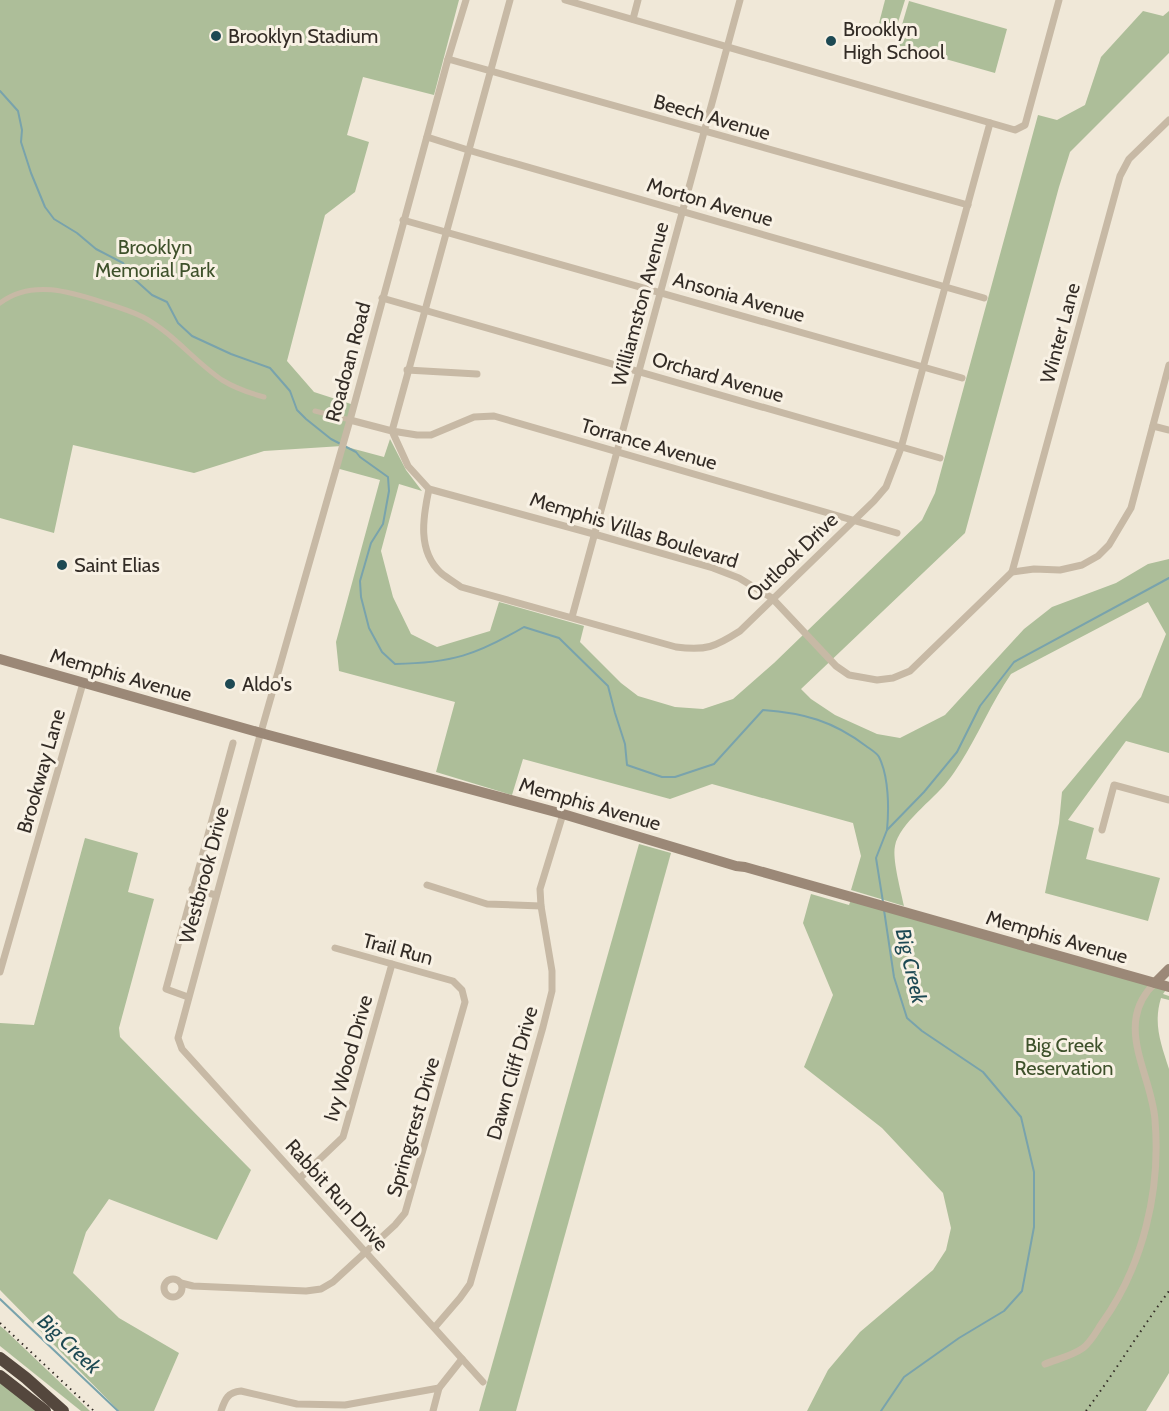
<svg xmlns="http://www.w3.org/2000/svg" width="1169" height="1411" viewBox="0 0 1169 1411" font-family="Cabin,sans-serif">
  <style>
    .green { fill: #adbe99 }
    .lines { fill: none; stroke-linecap: round; stroke-linejoin: round }
    .stream { stroke: #79a3ac; stroke-width: 2 }
    .pedestrian { stroke: #c7b9a5; stroke-width: 5 }
    .minor { stroke: #c7b9a5; stroke-width: 7 }
    .secondary { stroke: #9b8877; stroke-width: 10 }
    .motorway { stroke: #54473d; stroke-width: 12 }
    .rail { stroke: #332c26; stroke-width: 2; stroke-dasharray: 1.5 4.5; stroke-linecap: butt }
    .poi-dot { fill: #1d4953; stroke: #f8f1e4; stroke-width: 2 }
    .labels { text-anchor: middle; stroke-width: 6; stroke-linejoin: round; paint-order: stroke }
    .poi-label { font-size: 20px; fill: #332c26; stroke: #f8f1e4; text-anchor: start }
    .street-label { font-size: 20px; fill: #332c26; stroke: #f8f1e4 }
    .park-label { font-size: 20px; fill: #3e512b; stroke: #f8f1e4 }
    .water-label { font-size: 21px; font-style: italic; fill: #1d4953; stroke: #f8f1e4 }
  </style>
  <rect width="100%" height="100%" fill="#f0e8d8"/>
  <g class="green">
    <path d="M 0,0 L 459,0 L 434,95 L 363,77 L 347,135 L 369,142 L 355,192 L 325,215 L 287,361 L 314,392 L 354,405 L 343,446 L 384,457 L 390,439 L 406,470 L 422,491 L 399,484 L 381,551 L 393,597 L 411,634 L 437,647 L 490,631 L 499,602 L 584,626 L 580,642 L 621,683 L 638,696 L 675,707 L 703,709 L 733,699 L 774,663 L 922,520 L 935,493 L 1038,115 L 1057,120 L 1085,105 L 1101,57 L 1143,11 L 1163,16 L 1169,11 L 1169,53 L 1070,152 L 1059,187 L 965,533 L 801,689 L 811,699 L 835,715 L 877,734 L 900,738 L 945,715 L 1024,629 L 1052,607 L 1116,583 L 1148,564 L 1169,559 L 1169,753 L 1126,741 L 1068,820 L 1094,828 L 1086,859 L 1160,878 L 1148,921 L 1045,893 L 1059,823 L 1062,792 L 1141,697 L 1166,634 L 1148,602 L 1011,674 C 987,709 973,749 947,782 C 933,800 899,824 895,846 C 892,859 901,891 904,906 L 851,890 L 861,856 L 853,823 L 712,784 L 670,799 L 523,759 L 512,795 L 436,772 L 455,702 L 339,671 L 336,642 L 380,480 L 336,468 L 342,446 L 264,451 L 194,473 L 73,445 L 54,533 L 0,518 Z"/>
    <path d="M 885,0 L 905,0 L 895,32 L 878,27 Z"/>
    <path d="M 909,1 L 1007,29 L 995,73 L 896,45 Z"/>
    <path d="M 85,838 L 138,853 L 128,892 L 154,899 L 119,1028 L 120,1037 L 251,1170 L 217,1240 L 109,1199 L 86,1232 L 73,1273 L 119,1318 L 179,1353 L 154,1411 L 119,1411 L 0,1290 L 0,1023 L 34,1025 Z"/>
    <path d="M 639,844 L 671,853 L 516,1411 L 479,1411 Z"/>
    <path d="M 811,894 L 849,905 L 852,897 L 1168,987 L 1163,994 L 1169,996 L 1169,1000 L 1161,998 C 1153,1024 1161,1044 1169,1069 L 1169,1373 L 1146,1411 L 807,1411 L 828,1370 L 860,1332 L 933,1270 L 946,1250 L 951,1228 L 943,1193 L 882,1128 L 804,1067 L 833,995 L 803,923 Z"/>
    <path d="M 0,1326 L 4,1329 L 90,1411 L 81,1411 L 0,1346 Z"/>
    <path d="M 0,1383 L 38,1411 L 0,1411 Z"/>
  </g>
  <g class="lines">
    <g class="stream">
      <path d="M 0,91 L 18,111 L 22,130 L 21,142 L 31,173 L 45,207 L 54,219 L 77,233 L 96,249 L 123,263 L 132,277 L 152,295 L 167,302 L 178,323 L 192,336 L 231,354 L 270,368 L 290,391 L 297,410 L 306,419 L 331,439 L 356,452 L 360,457 L 388,477 L 389,491 L 383,524 L 371,543 L 360,581 L 361,597 L 369,628 L 382,652 L 395,664 C 452,663 476,655 524,627 L 559,638 L 608,686 L 615,713 L 625,744 L 627,765 L 662,777 L 675,777 L 714,764 L 763,710 C 804,713 833,721 866,746 C 870,749 877,753 879,757 C 889,777 889,809 887,830"/>
      <path d="M 883,902 L 876,858 L 887,830 L 924,792 L 957,752 L 980,706 L 1014,662 L 1169,578"/>
      <path d="M 0,1299 L 118,1411"/>
      <path d="M 881,1411 L 904,1377 L 959,1338 L 1004,1311 L 1022,1291 L 1034,1227 L 1034,1172 L 1021,1117 L 983,1072 L 922,1031 L 907,1018 L 894,977 L 884,910"/>
    </g>
    <g class="pedestrian">
      <path d="M 0,303 C 32,279 71,292 105,303 C 118,307 131,311 143,317 C 173,333 194,361 222,380 C 235,388 249,393 264,397"/>
      <path d="M 315,411 L 350,420"/>
    </g>
    <g class="minor">
      <path d="M 466,0 L 448,59 L 350,420 L 259,739 L 178,1038 L 182,1049 L 483,1382"/>
      <path d="M 510,0 L 392,431 L 417,435 L 431,435 L 474,417 L 494,416 L 897,533"/>
      <path d="M 565,0 L 1015,130 L 1025,125 L 1059,0"/>
      <path d="M 633,19 L 638,0"/>
      <path d="M 448,59 L 968,205"/>
      <path d="M 427,137 L 468,150 L 984,298"/>
      <path d="M 403,220 L 962,378"/>
      <path d="M 382,298 L 940,458"/>
      <path d="M 407,370 L 477,374"/>
      <path d="M 350,420 L 392,431 L 408,466 L 429,489 L 601,536 L 713,568 L 739,578 L 772,598 L 836,666 L 849,675 L 877,680 L 893,678 L 910,671 L 1012,572 L 1034,569 L 1060,570 L 1082,565 L 1098,556 L 1109,545 L 1131,508 L 1169,365"/>
      <path d="M 1153,426 L 1169,430"/>
      <path d="M 429,489 C 423,517 417,551 441,573 C 447,578 454,582 461,587 L 676,647 C 706,651 715,647 740,631 L 874,501 L 886,487 L 901,448 L 990,123"/>
      <path d="M 1012,572 L 1120,176 L 1129,159 L 1169,120"/>
      <path d="M 572,617 L 740,0"/>
      <path d="M 1102,830 L 1114,785 L 1169,800"/>
      <path d="M 427,885 L 487,904 L 541,906"/>
      <path d="M 192,889 L 216,895"/>
      <path d="M 0,972 L 83,683"/>
      <path d="M 188,997 L 166,989 L 233,743"/>
      <path d="M 300,1178 L 343,1137 L 392,964"/>
      <circle cx="173" cy="1288" r="9"/>
      <path d="M 181,1283 L 193,1286 L 306,1291 L 321,1289 L 333,1282 L 395,1225 L 405,1213 L 465,1002 L 462,990 L 453,981 L 335,948"/>
      <path d="M 435,1327 L 460,1298 L 470,1284 L 543,1027 L 552,991 L 552,971 L 541,906 L 540,889 L 563,814"/>
      <path d="M 1045,1364 C 1057,1359 1072,1356 1083,1348 C 1091,1342 1096,1332 1102,1323 C 1143,1266 1161,1190 1155,1120 C 1152,1074 1112,1024 1155,983"/>
      <path d="M 221,1411 C 225,1399 228,1392 241,1391 L 297,1404 L 345,1405 L 439,1388 L 462,1359"/>
      <path d="M 433,1411 L 439,1388"/>
    </g>
    <g class="secondary">
      <path d="M 0,659 L 261,733 L 563,814 L 736,866 L 745,867 L 1169,987"/>
      <path d="M 1155,983 L 1169,969"/>
    </g>
    <g class="motorway">
      <path d="M 0,1358 L 26,1378 L 63,1411"/>
      <path d="M 0,1376 L 45,1411"/>
    </g>
    <g class="rail">
      <path d="M 0,1323 L 94,1411"/>
      <path d="M 1086,1411 C 1115,1372 1140,1330 1169,1291"/>
    </g>
  </g>
  <g class="poi-dot">
    <circle cx="216" cy="36" r="6"/>
    <circle cx="831" cy="41" r="6"/>
    <circle cx="62" cy="565" r="6"/>
    <circle cx="230" cy="684" r="6"/>
  </g>
  <g class="labels">
    <g class="poi-label">
      <text x="843" y="36">Brooklyn<tspan x="843" dy="23">High School</tspan></text>
      <text x="228" y="43">Brooklyn Stadium</text>
      <text x="74" y="572">Saint Elias</text>
      <text x="242" y="691">Aldo's</text>
    </g>
    <g class="street-label">
      <text transform="translate(712 117) rotate(16)" y="7">Beech Avenue</text>
      <text transform="translate(710 202) rotate(16)" y="7">Morton Avenue</text>
      <text transform="translate(739 297) rotate(16)" y="7">Ansonia Avenue</text>
      <text transform="translate(640 304) rotate(-75)" y="7">Williamston Avenue</text>
      <text transform="translate(1060 333) rotate(-75)" y="7">Winter Lane</text>
      <text transform="translate(348 362) rotate(-75)" y="7">Roadoan Road</text>
      <text transform="translate(718 377) rotate(16)" y="7">Orchard Avenue</text>
      <text transform="translate(649 444) rotate(16)" y="7">Torrance Avenue</text>
      <text transform="translate(634 530) rotate(17)" y="7">Memphis Villas Boulevard</text>
      <text transform="translate(792 557) rotate(-44)" y="7">Outlook Drive</text>
      <text transform="translate(121 675) rotate(16)" y="7">Memphis Avenue</text>
      <text transform="translate(41 771) rotate(-74)" y="7">Brookway Lane</text>
      <text transform="translate(590 804) rotate(16)" y="7">Memphis Avenue</text>
      <text transform="translate(204 875) rotate(-75)" y="7">Westbrook Drive</text>
      <text transform="translate(1057 937) rotate(16)" y="7">Memphis Avenue</text>
      <text transform="translate(398 949) rotate(15)" y="7">Trail Run</text>
      <text transform="translate(348 1058) rotate(-74)" y="7">Ivy Wood Drive</text>
      <text transform="translate(512 1073) rotate(-74)" y="7">Dawn Cliff Drive</text>
      <text transform="translate(413 1127) rotate(-74)" y="7">Springcrest Drive</text>
      <text transform="translate(337 1195) rotate(48)" y="7">Rabbit Run Drive</text>
    </g>
    <g class="park-label">
      <text x="155" y="254">Brooklyn<tspan x="155" dy="23">Memorial Park</tspan></text>
      <text x="1064" y="1052">Big Creek<tspan x="1064" dy="23">Reservation</tspan></text>
    </g>
    <g class="water-label">
      <text transform="translate(911 966) rotate(77)" y="7">Big Creek</text>
      <text transform="translate(69 1344) rotate(43)" y="7">Big Creek</text>
    </g>
  </g>
</svg>
